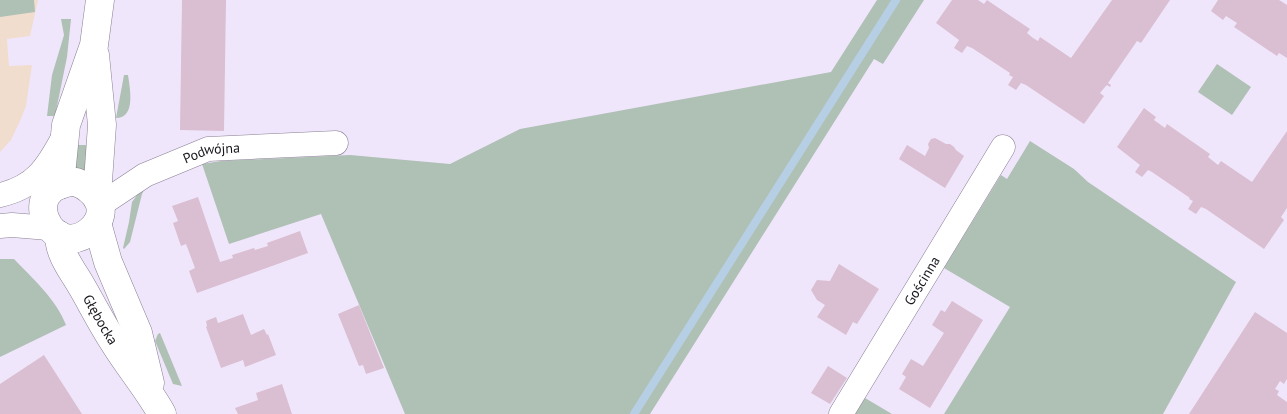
<svg xmlns="http://www.w3.org/2000/svg" width="1287" height="414" viewBox="0 0 1287 414" font-family="'PT Sans',sans-serif">
  <style>
    .education { fill: #f1ddce }
    .green { fill: #afc0b4 }
    .lines { fill: none; stroke-linecap: round; stroke-linejoin: round }
    .stream { stroke: #b6cfe4; stroke-width: 8 }
    .building { fill: #dabed1 }
    .minor-casing { stroke: #897f93; stroke-width: 25 }
    .tertiary-casing { stroke: #897f93; stroke-width: 29 }
    .minor { stroke: #fff; stroke-width: 24 }
    .tertiary { stroke: #fff; stroke-width: 28 }
    .labels { text-anchor: middle; stroke-width: 4.5; stroke-linejoin: round; paint-order: stroke }
    .street-label { font-size: 14px; fill: #19151c; stroke: #f0e6fc }
  </style>
  <rect width="100%" height="100%" fill="#f0e6fc"/>
  <path class="education" d="M 0,0 L 38,0 L 30,36 L 7,39 L 9,66 L 32,65 L 26,106 L 20,121 L 11,140 L 0,152 Z"/>
  <g class="green">
    <path d="M 0,0 L 34,0 L 35,12 L 0,17 Z"/>
    <path d="M 877,0 L 924,0 L 883,64 L 874,59 L 650,414 L 405,414 L 321,214 L 229,244 L 202,164 L 221,161 L 350,155 L 450,164 L 520,129 L 831,72 Z"/>
    <path d="M 61,19 L 71,19 L 67,57 L 55,116 L 47,116 L 52,75 L 64,35 Z"/>
    <path d="M 1217,64 L 1251,87 L 1232,115 L 1198,92 Z"/>
    <path d="M 124,75 L 128,75 C 130,89 136,118 116,118 Z"/>
    <path d="M 1030,141 L 1074,169 L 1088,182 L 1236,282 L 1163,414 L 944,414 L 1010,307 L 944,268 L 1001,175 L 1007,179 Z"/>
    <path d="M 74,145 L 89,145 L 89,172 L 72,172 Z"/>
    <path d="M 144,190 L 142,194 L 130,242 L 124,249 L 123,248 L 129,222 L 132,202 L 138,194 Z"/>
    <path d="M 0,259 L 14,259 C 33,279 56,299 66,325 L 0,357 Z"/>
    <path d="M 160,333 L 182,386 L 173,384 L 155,341 L 158,334 Z"/>
    <path d="M 865,398 L 892,414 L 855,414 Z"/>
  </g>
  <g class="lines">
    <path class="stream" d="M 634,414 L 896,0"/>
  </g>
  <g class="building">
    <path d="M 182,0 L 226,0 L 224,131 L 180,130 Z"/>
    <path d="M 952,0 L 978,0 L 984,4 L 987,0 L 1030,29 L 1027,33 L 1033,38 L 1038,41 L 1040,37 L 1071,58 L 1112,0 L 1170,0 L 1141,43 L 1137,41 L 1135,44 L 1108,83 L 1111,85 L 1110,87 L 1107,85 L 1105,87 L 1100,93 L 1104,96 L 1084,124 L 1026,85 L 1021,83 L 1016,90 L 1008,85 L 1013,77 L 1009,75 L 1010,73 L 972,48 L 967,46 L 962,53 L 954,48 L 959,40 L 936,23 Z"/>
    <path d="M 1218,0 L 1279,0 L 1287,5 L 1287,58 L 1279,53 L 1277,56 L 1234,27 L 1237,23 L 1226,16 L 1223,20 L 1211,11 Z"/>
    <path d="M 1144,108 L 1156,117 L 1154,120 L 1165,128 L 1167,124 L 1210,154 L 1208,157 L 1218,165 L 1221,161 L 1252,182 L 1287,131 L 1287,208 L 1281,217 L 1284,220 L 1264,249 L 1206,209 L 1201,207 L 1196,214 L 1188,209 L 1193,201 L 1189,199 L 1190,198 L 1152,172 L 1148,170 L 1142,177 L 1135,172 L 1140,165 L 1117,147 Z"/>
    <path d="M 935,138 L 946,144 L 950,144 L 954,147 L 956,150 L 964,156 L 945,188 L 899,159 L 907,145 L 925,156 L 929,148 L 928,144 L 931,139 Z"/>
    <path d="M 198,197 L 220,262 L 233,258 L 232,255 L 254,248 L 255,250 L 268,246 L 267,243 L 300,231 L 308,253 L 197,293 L 189,271 L 195,268 L 186,244 L 181,246 L 173,223 L 178,221 L 172,206 Z"/>
    <path d="M 839,264 L 879,289 L 857,324 L 853,322 L 846,335 L 817,317 L 825,305 L 817,300 L 811,290 L 817,280 L 830,281 Z"/>
    <path d="M 952,301 L 983,320 L 930,408 L 899,389 L 906,377 L 902,374 L 911,359 L 923,366 L 944,333 L 932,325 L 941,310 L 945,312 Z"/>
    <path d="M 359,305 L 384,368 L 366,374 L 363,365 L 359,366 L 338,314 Z"/>
    <path d="M 1255,312 L 1287,333 L 1287,379 L 1284,384 L 1280,381 L 1275,389 L 1279,391 L 1277,395 L 1287,402 L 1287,414 L 1189,414 Z"/>
    <path d="M 243,314 L 251,335 L 264,329 L 267,335 L 268,334 L 276,355 L 245,367 L 243,360 L 221,368 L 206,327 L 207,326 L 206,321 L 216,317 L 218,323 Z"/>
    <path d="M 44,355 L 82,414 L 0,414 L 0,384 Z"/>
    <path d="M 828,366 L 847,378 L 830,404 L 811,393 Z"/>
    <path d="M 282,384 L 292,414 L 238,414 L 235,408 L 258,400 L 256,393 Z"/>
  </g>
  <g class="lines">
    <defs>
      <g id="minor">
        <path d="M 0,195 C 35,187 47,168 63,138"/>
        <path id="s1" d="M 100,205 L 145,175 L 208,149 L 336,143"/>
        <path d="M 0,226 L 12,225 L 49,228"/>
        <path id="s2" d="M 841,414 L 1003,147"/>
      </g>
      <g id="tertiary">
        <path d="M 95,55 L 102,125 L 97,195"/>
        <path d="M 76,182 C 96,190 111,210 92,229 C 53,266 13,184 76,182 Z"/>
        <path d="M 60,185 L 66,125 L 94,45 L 100,0"/>
        <path d="M 97,223 L 108,262 L 138,333 L 150,383"/>
        <path id="s3" d="M 59,235 C 59,255 73,271 82,287 C 93,306 103,326 115,344 C 130,368 148,389 162,414"/>
      </g>
    </defs>
    <use href="#minor" class="minor-casing"/>
    <use href="#tertiary" class="tertiary-casing"/>
    <use href="#minor" class="minor"/>
    <use href="#tertiary" class="tertiary"/>
  </g>
  <g class="labels">
    <g class="street-label">
      <text dy="5" stroke="none"><textPath href="#s1" startOffset="125">Podwójna</textPath></text>
      <text dy="5" stroke="none"><textPath href="#s2" startOffset="156">Gościnna</textPath></text>
      <text dy="5" stroke="none"><textPath href="#s3" startOffset="95">Głębocka</textPath></text>
    </g>
  </g>
</svg>
